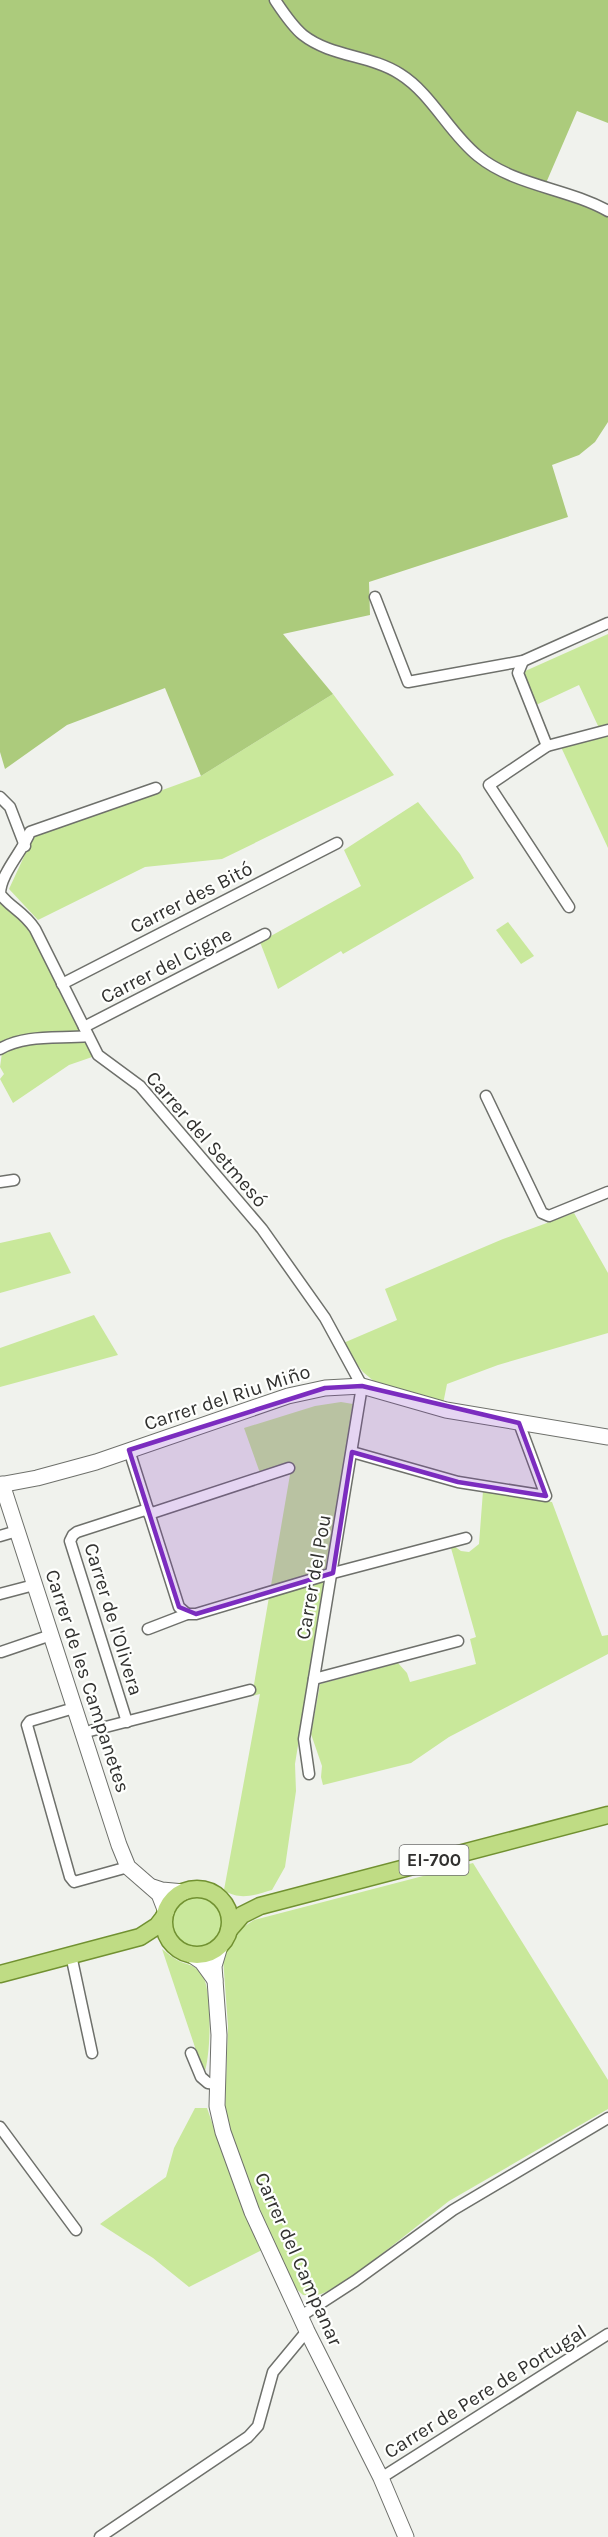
<svg xmlns="http://www.w3.org/2000/svg" width="608" height="2537" viewBox="0 0 608 2537" font-family="Karla,sans-serif">
  <style>
    .green { fill: #c9e89b }
    .forest { fill: #accb7c }
    .lines { fill: none; stroke-linecap: round; stroke-linejoin: round }
    .street-casing { stroke: #6e706b; stroke-width: 13 }
    .secondary-casing { stroke: #6e706b; stroke-width: 17 }
    .primary-casing { stroke: #719131; stroke-width: 19 }
    .street { stroke: #fff; stroke-width: 10 }
    .secondary { stroke: #fff; stroke-width: 15 }
    .primary { stroke: #bfdc84; stroke-width: 16 }
    .marked { fill: #7b2cbf; fill-opacity: 0.2; stroke: #7b2cbf; stroke-width: 4.5; stroke-linejoin: round }
    .labels { text-anchor: middle; stroke-width: 4.5; stroke-linejoin: round; paint-order: stroke }
    .shield { fill: #fefffd; stroke: #6e6f6d; stroke-width: 1.5 }
    .shield-label { font-size: 18px; font-weight: bold; fill: #31312f }
    .street-label { font-size: 20px; fill: #31312f; stroke: #fefffd }
  </style>
  <rect width="100%" height="100%" fill="#f0f2ed"/>
  <g class="green">
    <path d="M 608,634 L 608,725 L 599,728 L 579,685 L 536,705 L 523,672 Z"/>
    <path d="M 333,694 L 394,775 L 222,859 L 145,867 L 38,920 L 9,889 L 33,837 L 201,776 Z"/>
    <path d="M 608,736 L 608,848 L 561,747 Z"/>
    <path d="M 418,802 L 460,854 L 474,878 L 343,954 L 341,951 L 278,989 L 260,942 L 361,886 L 344,850 Z"/>
    <path d="M 0,903 L 24,918 L 82,1031 L 18,1037 L 0,1045 Z"/>
    <path d="M 508,922 L 534,956 L 521,964 L 496,930 Z"/>
    <path d="M 73,1040 L 88,1042 L 95,1056 L 69,1065 L 13,1103 L 0,1079 L 4,1074 L 0,1067 L 2,1053 L 19,1044 Z"/>
    <path d="M 574,1213 L 608,1273 L 608,1333 L 498,1365 L 447,1384 L 443,1404 L 376,1383 L 363,1372 L 341,1344 L 397,1320 L 385,1289 L 503,1239 Z"/>
    <path d="M 50,1232 L 71,1273 L 0,1293 L 0,1243 Z"/>
    <path d="M 94,1315 L 118,1355 L 0,1387 L 0,1348 Z"/>
    <path d="M 341,1402 L 353,1404 L 295,1764 L 296,1791 L 285,1867 L 272,1890 C 254,1895 240,1901 224,1890 L 260,1694 L 252,1696 L 292,1463 L 260,1473 L 244,1428 L 315,1406 Z"/>
    <path d="M 483,1491 L 552,1502 L 602,1636 L 608,1635 L 608,1654 L 449,1737 L 411,1763 L 323,1785 L 321,1777 L 322,1766 L 311,1734 L 320,1684 L 398,1663 L 407,1673 L 410,1682 L 476,1664 L 470,1639 L 476,1637 L 451,1548 L 454,1546 L 461,1551 L 469,1552 L 479,1544 Z"/>
    <path d="M 473,1863 L 608,2080 L 608,2109 L 449,2201 L 355,2275 L 326,2292 L 316,2296 L 303,2295 L 291,2284 L 259,2211 L 234,2144 L 225,2109 L 228,2026 L 223,1958 L 242,1928 L 254,1920 Z"/>
    <circle cx="196" cy="1922" r="27"/>
    <path d="M 162,1949 C 167,1953 172,1957 177,1960 C 186,1965 195,1964 201,1973 C 213,1987 211,2057 204,2074 Z"/>
    <path d="M 195,2108 L 207,2108 L 230,2174 L 262,2250 L 189,2287 L 153,2258 L 100,2224 L 166,2177 L 174,2148 Z"/>
  </g>
  <path class="forest" d="M 0,0 L 608,0 L 608,123 L 577,111 L 543,190 L 608,215 L 608,422 L 595,442 L 579,455 L 552,465 L 568,517 L 369,582 L 370,615 L 283,634 L 333,694 L 201,776 L 165,688 L 67,725 L 5,769 L 0,752 Z"/>
  <g class="lines">
    <defs>
      <g id="street">
        <path d="M 275,0 C 283,12 292,26 303,35 C 331,57 371,55 400,74 C 432,94 449,133 478,156 C 515,186 567,188 608,211"/>
        <path d="M 375,597 L 408,682 L 523,661 L 608,623"/>
        <path d="M 523,661 L 518,673 L 547,746"/>
        <path d="M 156,788 L 30,832 C 23,851 0,874 0,894 C 12,909 23,911 35,929 L 98,1055 L 140,1086 L 262,1229 L 325,1318 L 362,1386 L 304,1739 L 309,1774"/>
        <path d="M 0,797 L 10,807 L 25,846"/>
        <path d="M 569,907 L 489,785 L 547,746 L 608,730"/>
        <path d="M 62,984 L 337,843"/>
        <path d="M 84,1027 L 265,934"/>
        <path d="M 0,1049 C 25,1034 59,1039 88,1036"/>
        <path d="M 486,1096 L 542,1213 L 549,1216 L 608,1192"/>
        <path d="M 0,1182 L 14,1180"/>
        <path d="M 129,1450 L 179,1607 L 187,1614"/>
        <path d="M 352,1452 L 458,1482 L 546,1496 L 519,1423"/>
        <path d="M 149,1514 L 289,1468"/>
        <path d="M 0,1536 L 17,1531"/>
        <path d="M 0,1594 L 34,1585"/>
        <path d="M 148,1629 L 187,1614 L 196,1614 L 333,1573 L 466,1538"/>
        <path d="M 1,1652 L 51,1635"/>
        <path d="M 314,1679 L 458,1641"/>
        <path d="M 74,1708 L 30,1721 L 27,1725 L 70,1877 L 74,1882 L 128,1867"/>
        <path d="M 127,1722 L 70,1541 L 73,1535 L 77,1532 L 148,1509"/>
        <path d="M 82,1733 L 250,1690"/>
        <path d="M 71,1955 L 92,2053"/>
        <path d="M 191,2053 L 201,2077 L 208,2083 L 216,2084"/>
        <path d="M 0,2127 L 76,2230"/>
        <path d="M 301,2316 L 355,2281 L 453,2210 L 608,2118"/>
        <path d="M 381,2478 L 608,2334"/>
        <path d="M 100,2537 L 248,2437 L 258,2426 L 273,2372 L 307,2331"/>
      </g>
      <g id="secondary">
        <path d="M 2,1484 L 119,1845 L 128,1867 L 159,1894 L 166,1912"/>
        <path d="M 0,1485 L 37,1478 L 96,1462 L 288,1396 L 325,1388 L 362,1386 L 446,1410 L 608,1437"/>
        <path d="M 153,1887 L 162,1890 L 184,1892"/>
        <path d="M 220,1946 L 214,1966 L 219,2035 L 217,2106 L 223,2132 L 252,2212 L 307,2331 L 381,2478 L 406,2537"/>
        <path d="M 190,1954 L 202,1962 L 215,1980"/>
      </g>
      <g id="primary">
        <circle cx="197" cy="1922" r="33"/>
        <path d="M 229,1930 L 242,1915 L 260,1906 L 608,1815"/>
        <path d="M 0,1974 L 140,1937 L 157,1926 L 164,1917"/>
      </g>
    </defs>
    <use href="#street" class="street-casing"/>
    <use href="#secondary" class="secondary-casing"/>
    <use href="#primary" class="primary-casing"/>
    <use href="#street" class="street"/>
    <use href="#secondary" class="secondary"/>
    <use href="#primary" class="primary"/>
  </g>
  <path class="marked" d="M 362,1386 L 519,1423 L 546,1496 L 458,1482 L 352,1452 L 333,1573 L 196,1614 L 179,1607 L 129,1450 L 325,1388 Z"/>
  <g class="labels">
    <rect class="shield" x="399.5" y="1845" width="69" height="30" rx="4.5"/>
    <g class="shield-label">
      <text x="434" y="1866">EI-700</text>
    </g>
    <g class="street-label">
      <text transform="translate(191 897) rotate(-27)" y="7">Carrer des Bitó</text>
      <text transform="translate(166 965) rotate(-27)" y="7">Carrer del Cigne</text>
      <text transform="translate(207 1139) rotate(49)" y="7">Carrer del Setmesó</text>
      <text transform="translate(227 1397) rotate(-18)" y="7">Carrer del Riu Miño</text>
      <text transform="translate(313 1577) rotate(-80)" y="7">Carrer del Pou</text>
      <text transform="translate(114 1619) rotate(73)" y="7">Carrer de l'Olivera</text>
      <text transform="translate(88 1681) rotate(72)" y="7">Carrer de les Campanetes</text>
      <text transform="translate(299 2259) rotate(66)" y="7">Carrer del Campanar</text>
      <text transform="translate(485 2391) rotate(-32)" y="7">Carrer de Pere de Portugal</text>
    </g>
  </g>
</svg>
